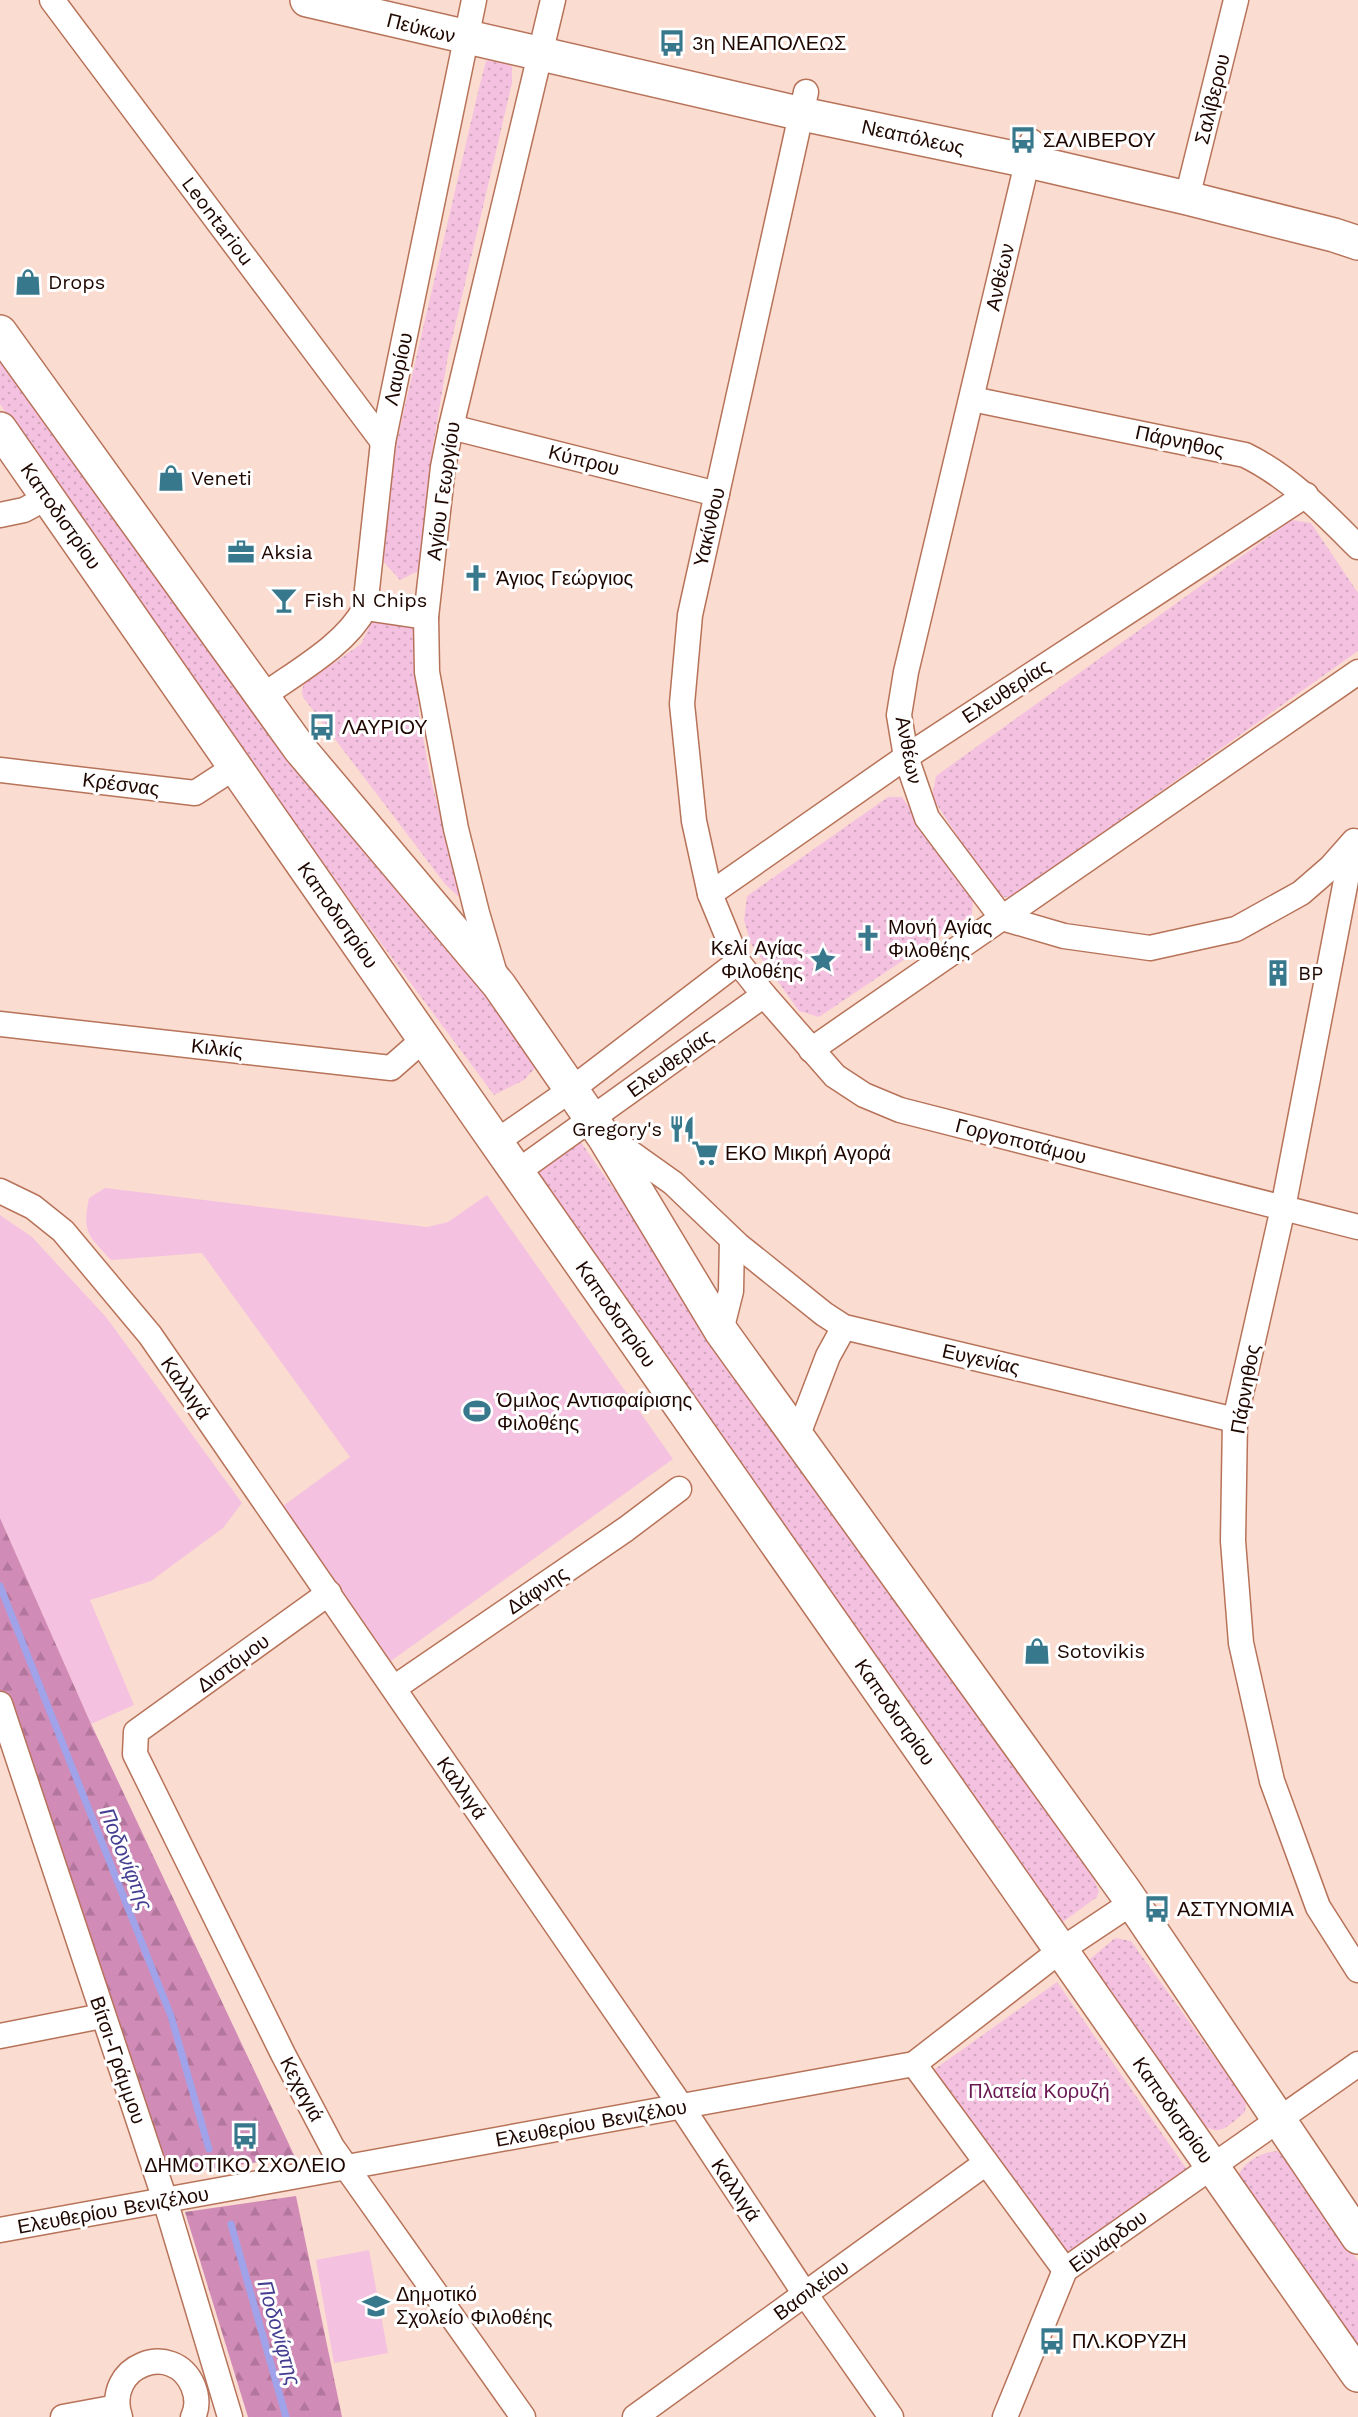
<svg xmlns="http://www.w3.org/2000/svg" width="1358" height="2417" viewBox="0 0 1358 2417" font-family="'Work Sans',sans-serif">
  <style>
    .green { fill: #f4c2e0 }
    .forest { fill: url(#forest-firs) }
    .park { fill: url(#park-dots) }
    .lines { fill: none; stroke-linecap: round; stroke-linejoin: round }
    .stream { stroke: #a0a3ea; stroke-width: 7 }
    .street-casing { stroke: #b77359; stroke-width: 27 }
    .secondary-casing { stroke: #b77359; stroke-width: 36 }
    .street { stroke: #fff; stroke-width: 24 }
    .secondary { stroke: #fff; stroke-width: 33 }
    .labels { text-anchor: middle; stroke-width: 6; stroke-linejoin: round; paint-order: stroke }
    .street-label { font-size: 20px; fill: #1f0701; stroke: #fff }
    .poi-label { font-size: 20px; fill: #1f0701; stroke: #fff; text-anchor: start }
    .park-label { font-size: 20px; fill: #6a1853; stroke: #fff }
    .water-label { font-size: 21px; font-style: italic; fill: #433e91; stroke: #fff }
  </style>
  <defs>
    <pattern id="forest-firs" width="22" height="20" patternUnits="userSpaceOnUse" patternTransform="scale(1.5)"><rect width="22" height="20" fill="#d18bb7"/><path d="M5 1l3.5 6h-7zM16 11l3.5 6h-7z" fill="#b3769c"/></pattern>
    <pattern id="park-dots" width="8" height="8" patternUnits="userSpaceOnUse" patternTransform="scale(1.5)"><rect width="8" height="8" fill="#f4c2e0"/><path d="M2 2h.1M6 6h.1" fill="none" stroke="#d1a5be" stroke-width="1.8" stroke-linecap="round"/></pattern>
  </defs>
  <rect width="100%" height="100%" fill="#fbdcd0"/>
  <g class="green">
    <path d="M 105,1188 L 427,1227 L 448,1222 L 487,1195 L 673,1459 L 391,1661 L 283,1506 L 350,1457 L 202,1253 L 111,1260 C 88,1235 82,1233 89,1198 Z"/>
    <path d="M 0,1215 L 32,1237 L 106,1317 L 242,1503 L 223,1528 L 151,1581 L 90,1600 L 134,1705 L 91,1724 L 0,1518 Z"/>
    <path d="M 369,2250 L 388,2353 L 334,2363 L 316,2260 Z"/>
  </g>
  <g class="forest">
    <path d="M 0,1518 L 91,1724 L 295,2157 L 168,2175 L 14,1705 L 0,1705 Z"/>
    <path d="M 296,2196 L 342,2417 L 248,2417 L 185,2212 Z"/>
  </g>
  <g class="park">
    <path d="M 494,58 L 507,59 L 512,67 L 512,83 L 448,356 L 432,452 L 422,556 L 418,571 L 400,580 L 384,562 L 381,541 L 388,479 L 478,92 L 486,61 Z"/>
    <path d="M 0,360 L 261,706 L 522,1043 L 533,1059 L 535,1068 L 524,1080 L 494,1095 L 375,935 L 196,685 L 0,404 Z"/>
    <path d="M 1292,520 L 1311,523 L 1358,593 L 1358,651 L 1012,897 L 997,897 L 932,797 L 936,776 Z"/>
    <path d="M 374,617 L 413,623 L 416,635 L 419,713 L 429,771 L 461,899 L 445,884 L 303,697 L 302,690 L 304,684 L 361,644 Z"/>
    <path d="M 888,797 L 902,797 L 973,899 L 972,914 L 819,1017 L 799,1011 L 751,944 L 744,920 L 747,896 Z"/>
    <path d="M 580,1141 L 965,1688 L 1093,1877 L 1099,1891 L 1097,1897 L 1060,1924 L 533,1174 Z"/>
    <path d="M 1115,1938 L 1131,1941 L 1246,2101 L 1245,2112 C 1224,2130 1217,2139 1196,2118 L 1089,1964 L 1090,1959 Z"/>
    <path d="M 1057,1982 L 1190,2174 L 1067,2253 L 928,2074 Z"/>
    <path d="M 1277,2151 L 1289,2160 L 1358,2261 L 1358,2356 L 1237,2178 C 1244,2161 1260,2153 1277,2151 Z"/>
  </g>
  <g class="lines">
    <g class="stream">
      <path d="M 0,1586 L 171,2016 L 209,2149"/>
      <path d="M 231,2224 L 286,2417"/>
    </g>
    <defs>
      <g id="street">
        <path d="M 52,0 L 383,442"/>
        <path d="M 806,92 L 690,615 L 682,704 L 694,821 L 710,894 L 738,962 L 764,995 L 835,1076 L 864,1095 L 900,1110 L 1358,1227"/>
        <path d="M 1032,142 L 906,672 L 899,715 L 906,757 L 927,818 L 1002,918 L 1064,936 L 1150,948 L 1236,929 L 1301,893 L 1331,867 L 1354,841 L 1358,842"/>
        <path d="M 1187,198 L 1236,0"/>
        <path d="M 972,399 L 1245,455 C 1290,477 1323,512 1358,547"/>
        <path d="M 451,427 L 717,494"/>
        <path d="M 0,515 L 24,510 L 48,497"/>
        <path d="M 365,608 L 426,617"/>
        <path d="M 263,696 C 296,672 346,645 365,608 L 383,442 L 474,0"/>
        <path d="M 0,770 L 195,793 L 235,767"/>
        <path d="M 1353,844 L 1283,1208 L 1235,1420 L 1233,1541 L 1241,1643 L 1272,1781 L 1318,1907 L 1358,1970"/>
        <path d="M 710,894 L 906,757 L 1306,495"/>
        <path d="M 495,974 L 477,913 L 456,829 L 427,672 L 426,617 L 443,467 L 451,427 L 553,0"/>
        <path d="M 0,1024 L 391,1068 L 424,1039"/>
        <path d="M 811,1050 L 1358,672"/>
        <path d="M 607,1139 L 628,1151 L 673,1183 L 738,1245 L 824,1314 L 844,1327 L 1235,1420"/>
        <path d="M 496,1142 L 572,1089 L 738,962"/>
        <path d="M 517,1172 L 764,995"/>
        <path d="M 0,1191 L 33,1207 L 63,1231 L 150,1335 L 681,2106 L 805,2294 L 891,2417"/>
        <path d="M 721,1331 L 731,1291 L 732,1240"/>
        <path d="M 797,1437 L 828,1356 L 844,1327"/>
        <path d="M 329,1593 L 136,1732 L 135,1754 L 283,2054 L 332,2147 L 523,2417"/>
        <path d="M 394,1688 L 626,1529 L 679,1489"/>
        <path d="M 0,1704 L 165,2200 L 230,2417"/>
        <path d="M 0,2036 L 102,2016"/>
        <path d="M 914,2064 L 1065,2270"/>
        <path d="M 0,2230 L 914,2064 L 1061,1950 L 1133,1902"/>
        <path d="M 63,2417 L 117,2407"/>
        <path d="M 120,2417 C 103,2366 173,2339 193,2386 C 197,2396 198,2407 193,2417"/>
        <path d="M 635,2417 L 986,2163"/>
        <path d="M 1005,2417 L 1065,2270 L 1358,2064"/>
      </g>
      <g id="secondary">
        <path d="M 307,0 L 802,114 L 1028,161 L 1187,198 L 1334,235 L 1358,243"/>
        <path d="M 0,332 L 300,749 L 499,985 L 604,1137 L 721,1331 L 1126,1893 L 1358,2237"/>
        <path d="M 0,429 L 489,1132 L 1358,2375"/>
      </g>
    </defs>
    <use href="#street" class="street-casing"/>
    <use href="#secondary" class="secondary-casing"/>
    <use href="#street" class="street"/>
    <use href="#secondary" class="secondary"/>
  </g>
  <defs>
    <symbol id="bus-bare" viewBox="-9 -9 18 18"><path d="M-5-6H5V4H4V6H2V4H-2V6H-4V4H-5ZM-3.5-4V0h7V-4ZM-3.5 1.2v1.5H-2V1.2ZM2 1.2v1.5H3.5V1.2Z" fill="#38788c" stroke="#fff" stroke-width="2.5" paint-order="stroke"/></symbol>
    <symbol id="shop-bare" viewBox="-9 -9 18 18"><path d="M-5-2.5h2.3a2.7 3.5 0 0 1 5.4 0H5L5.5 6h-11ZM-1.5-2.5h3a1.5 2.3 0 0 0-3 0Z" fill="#38788c" stroke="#fff" stroke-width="2.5" paint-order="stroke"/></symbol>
    <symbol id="office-bare" viewBox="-9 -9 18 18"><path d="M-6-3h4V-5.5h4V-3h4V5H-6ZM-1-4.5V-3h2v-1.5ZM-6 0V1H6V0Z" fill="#38788c" stroke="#fff" stroke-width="2.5" paint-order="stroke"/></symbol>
    <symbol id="church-bare" viewBox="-9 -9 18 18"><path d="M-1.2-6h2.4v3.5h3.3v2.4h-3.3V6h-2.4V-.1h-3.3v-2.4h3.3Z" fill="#38788c" stroke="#fff" stroke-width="2.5" paint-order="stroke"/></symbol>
    <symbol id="bar-bare" viewBox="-9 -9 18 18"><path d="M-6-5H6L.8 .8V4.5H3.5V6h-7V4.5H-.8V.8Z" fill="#38788c" stroke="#fff" stroke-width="2.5" paint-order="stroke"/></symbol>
    <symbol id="sight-bare" viewBox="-9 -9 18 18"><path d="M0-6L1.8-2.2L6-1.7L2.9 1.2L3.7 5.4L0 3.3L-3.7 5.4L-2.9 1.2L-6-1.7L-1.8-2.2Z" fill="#38788c" stroke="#fff" stroke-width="2.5" paint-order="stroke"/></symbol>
    <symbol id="building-bare" viewBox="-9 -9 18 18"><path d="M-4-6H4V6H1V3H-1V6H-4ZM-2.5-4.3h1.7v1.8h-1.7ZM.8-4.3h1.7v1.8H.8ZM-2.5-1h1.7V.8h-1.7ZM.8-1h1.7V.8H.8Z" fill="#38788c" stroke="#fff" stroke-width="2.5" paint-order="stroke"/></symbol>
    <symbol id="restaurant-bare" viewBox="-9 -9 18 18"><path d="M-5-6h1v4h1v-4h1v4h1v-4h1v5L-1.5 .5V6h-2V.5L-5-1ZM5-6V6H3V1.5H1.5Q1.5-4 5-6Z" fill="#38788c" stroke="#fff" stroke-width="2.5" paint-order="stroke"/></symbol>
    <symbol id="supermarket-bare" viewBox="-9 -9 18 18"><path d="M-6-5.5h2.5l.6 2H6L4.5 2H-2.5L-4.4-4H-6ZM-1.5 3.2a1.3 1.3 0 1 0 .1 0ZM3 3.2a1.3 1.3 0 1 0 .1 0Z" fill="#38788c" stroke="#fff" stroke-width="2.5" paint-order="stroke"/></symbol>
    <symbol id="stadium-bare" viewBox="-9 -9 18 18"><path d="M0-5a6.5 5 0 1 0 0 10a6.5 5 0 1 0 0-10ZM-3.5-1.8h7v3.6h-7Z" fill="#38788c" stroke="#fff" stroke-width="2.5" paint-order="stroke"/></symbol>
    <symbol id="school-bare" viewBox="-9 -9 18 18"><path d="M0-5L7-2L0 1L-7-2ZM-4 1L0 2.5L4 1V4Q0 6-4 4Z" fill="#38788c" stroke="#fff" stroke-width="2.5" paint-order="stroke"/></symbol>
  </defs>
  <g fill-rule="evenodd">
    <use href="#bus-bare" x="653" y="24" width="38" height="38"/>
    <use href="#bus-bare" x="1004" y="121" width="38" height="38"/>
    <use href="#shop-bare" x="9" y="263" width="38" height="38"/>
    <use href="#shop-bare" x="152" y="459" width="38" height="38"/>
    <use href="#office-bare" x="222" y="533" width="38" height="38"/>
    <use href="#church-bare" x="457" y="559" width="38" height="38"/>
    <use href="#bar-bare" x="265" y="581" width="38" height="38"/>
    <use href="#bus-bare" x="303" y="708" width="38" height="38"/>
    <use href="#church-bare" x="849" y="919" width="38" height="38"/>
    <use href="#sight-bare" x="804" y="941" width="38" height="38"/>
    <use href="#building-bare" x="1259" y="954" width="38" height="38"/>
    <use href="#restaurant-bare" x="663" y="1110" width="38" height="38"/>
    <use href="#supermarket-bare" x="686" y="1134" width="38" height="38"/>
    <use href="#stadium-bare" x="458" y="1392" width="38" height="38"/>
    <use href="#shop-bare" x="1018" y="1632" width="38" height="38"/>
    <use href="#bus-bare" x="1138" y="1890" width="38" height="38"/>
    <use href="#bus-bare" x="226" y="2117" width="38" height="38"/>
    <use href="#school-bare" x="357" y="2287" width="38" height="38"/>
    <use href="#bus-bare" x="1033" y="2322" width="38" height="38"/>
  </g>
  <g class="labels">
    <g class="street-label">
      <text transform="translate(421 28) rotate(14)" y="7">Πεύκων</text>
      <text transform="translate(1212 99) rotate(-76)" y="7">Σαλίβερου</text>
      <text transform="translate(913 137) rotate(12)" y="7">Νεαπόλεως</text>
      <text transform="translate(218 221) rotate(53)" y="7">Leontariou</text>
      <text transform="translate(1000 277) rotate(-77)" y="7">Ανθέων</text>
      <text transform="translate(398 369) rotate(-78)" y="7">Λαυρίου</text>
      <text transform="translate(1180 441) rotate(12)" y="7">Πάρνηθος</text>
      <text transform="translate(584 460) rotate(14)" y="7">Κύπρου</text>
      <text transform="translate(443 491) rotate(-82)" y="7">Αγίου Γεωργίου</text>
      <text transform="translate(61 516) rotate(55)" y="7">Καποδιστρίου</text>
      <text transform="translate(709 527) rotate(-77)" y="7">Υακίνθου</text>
      <text transform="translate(1006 691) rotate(-33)" y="7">Ελευθερίας</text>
      <text transform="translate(909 750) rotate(79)" y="7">Ανθέων</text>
      <text transform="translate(121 784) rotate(7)" y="7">Κρέσνας</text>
      <text transform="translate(338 915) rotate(55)" y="7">Καποδιστρίου</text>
      <text transform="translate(217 1048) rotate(6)" y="7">Κιλκίς</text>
      <text transform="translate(670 1063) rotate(-36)" y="7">Ελευθερίας</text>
      <text transform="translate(1021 1141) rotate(14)" y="7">Γοργοποτάμου</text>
      <text transform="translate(616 1314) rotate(55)" y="7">Καποδιστρίου</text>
      <text transform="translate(981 1359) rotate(13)" y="7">Ευγενίας</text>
      <text transform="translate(186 1388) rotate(55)" y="7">Καλλιγά</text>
      <text transform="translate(1245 1389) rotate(-80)" y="7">Πάρνηθος</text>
      <text transform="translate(537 1590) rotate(-34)" y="7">Δάφνης</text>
      <text transform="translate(233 1663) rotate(-36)" y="7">Διστόμου</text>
      <text transform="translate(895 1712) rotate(55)" y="7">Καποδιστρίου</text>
      <text transform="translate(462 1788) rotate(55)" y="7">Καλλιγά</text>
      <text transform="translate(118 2060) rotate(71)" y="7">Βίτσι-Γράμμου</text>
      <text transform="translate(302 2089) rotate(62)" y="7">Κεχαγιά</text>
      <text transform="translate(1173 2110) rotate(55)" y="7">Καποδιστρίου</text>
      <text transform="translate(591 2123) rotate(-10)" y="7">Ελευθερίου Βενιζέλου</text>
      <text transform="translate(736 2190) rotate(56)" y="7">Καλλιγά</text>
      <text transform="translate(113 2210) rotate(-10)" y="7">Ελευθερίου Βενιζέλου</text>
      <text transform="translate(1108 2241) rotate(-36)" y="7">Εϋνάρδου</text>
      <text transform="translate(811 2290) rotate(-36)" y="7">Βασιλείου</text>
    </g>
    <g class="poi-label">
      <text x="692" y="50">3η ΝΕΑΠΟΛΕΩΣ</text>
      <text x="1043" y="147">ΣΑΛΙΒΕΡΟΥ</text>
      <text x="48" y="289">Drops</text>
      <text x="191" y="485">Veneti</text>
      <text x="261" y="559">Aksia</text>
      <text x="496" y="585">Άγιος Γεώργιος</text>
      <text x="304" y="607">Fish N Chips</text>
      <text x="342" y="734">ΛΑΥΡΙΟΥ</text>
      <text x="888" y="934">Μονή Αγίας<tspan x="888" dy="23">Φιλοθέης</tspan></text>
      <text x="803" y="955" text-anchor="end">Κελί Αγίας<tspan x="803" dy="23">Φιλοθέης</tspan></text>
      <text x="1298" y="980">BP</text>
      <text x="662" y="1136" text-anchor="end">Gregory's</text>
      <text x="725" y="1160">ΕΚΟ Μικρή Αγορά</text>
      <text x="497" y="1407">Όμιλος Αντισφαίρισης<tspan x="497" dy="23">Φιλοθέης</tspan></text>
      <text x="1057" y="1658">Sotovikis</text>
      <text x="1177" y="1916">ΑΣΤΥΝΟΜΙΑ</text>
      <text x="245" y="2172" text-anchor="middle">ΔΗΜΟΤΙΚΟ ΣΧΟΛΕΙΟ</text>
      <text x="396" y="2301">Δημοτικό<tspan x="396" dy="23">Σχολείο Φιλοθέης</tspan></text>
      <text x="1072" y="2348">ΠΛ.ΚΟΡΥΖΗ</text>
    </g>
    <g class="park-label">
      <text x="1039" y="2098">Πλατεία Κορυζή</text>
    </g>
    <g class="water-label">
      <text transform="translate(126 1859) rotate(68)" y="7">Ποδονίφτης</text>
      <text transform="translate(279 2333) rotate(74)" y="7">Ποδονίφτης</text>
    </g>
  </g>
</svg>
